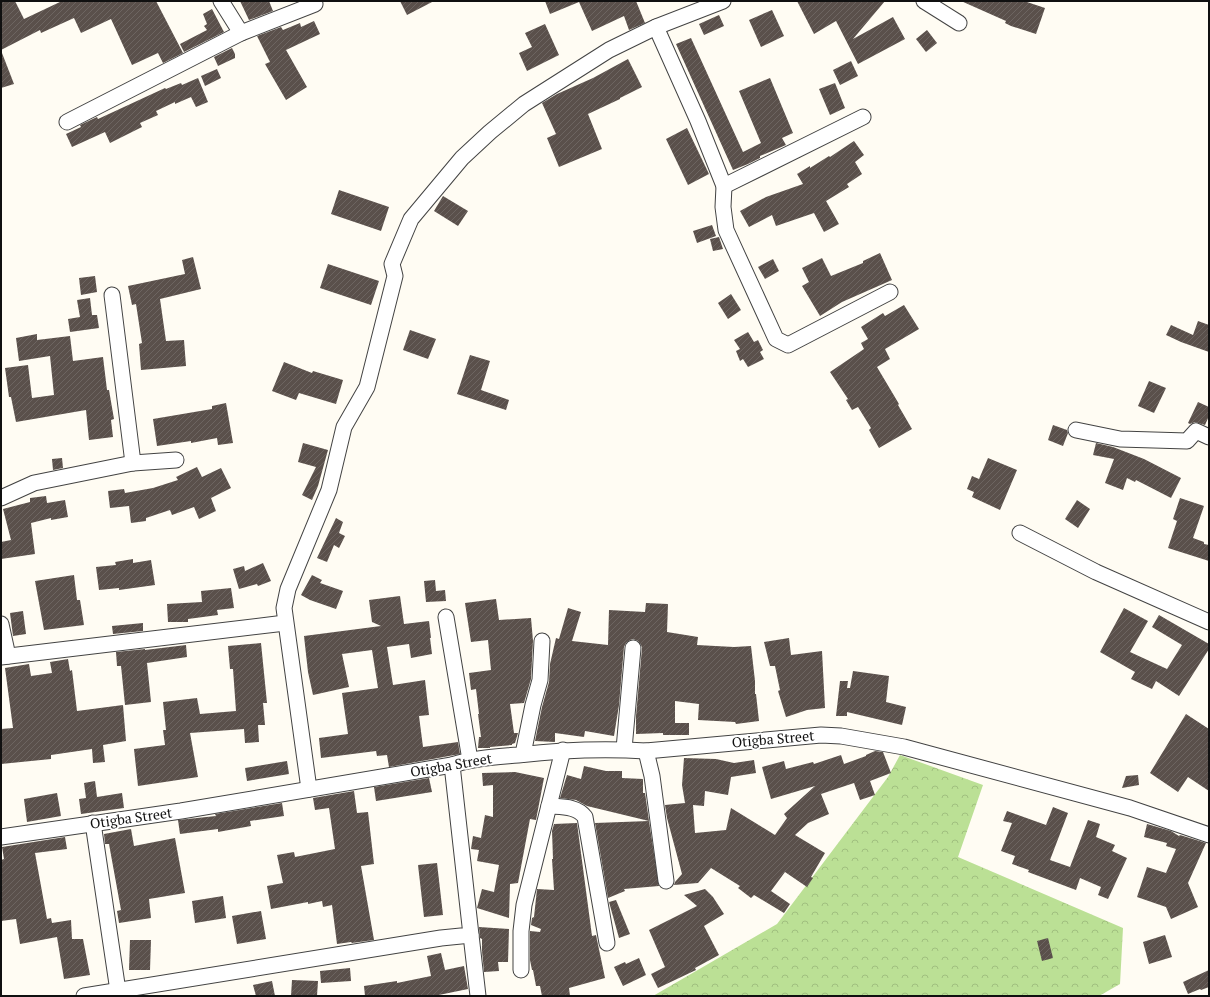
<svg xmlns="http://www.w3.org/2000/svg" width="1210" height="997" viewBox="0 0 1210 997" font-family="'PT Serif',serif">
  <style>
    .forest { fill: url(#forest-crowns) }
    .building { fill: url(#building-hatch) }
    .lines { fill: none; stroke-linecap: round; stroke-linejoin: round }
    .minor-casing { stroke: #434343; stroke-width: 17 }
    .minor { stroke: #fff; stroke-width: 15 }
    .labels { text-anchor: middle; stroke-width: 4; stroke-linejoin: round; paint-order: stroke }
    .street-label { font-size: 14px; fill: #101010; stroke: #fff }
  </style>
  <defs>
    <pattern id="forest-crowns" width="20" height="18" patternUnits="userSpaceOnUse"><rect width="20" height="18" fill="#bbe095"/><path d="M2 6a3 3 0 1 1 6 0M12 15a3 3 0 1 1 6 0" fill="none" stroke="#a0bf7f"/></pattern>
    <pattern id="building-hatch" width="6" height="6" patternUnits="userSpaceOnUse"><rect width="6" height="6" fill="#5a504b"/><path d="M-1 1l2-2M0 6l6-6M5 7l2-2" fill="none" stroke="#6d6561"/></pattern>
  </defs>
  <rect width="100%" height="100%" fill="#fffcf3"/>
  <path class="forest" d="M 900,755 L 983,785 L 958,857 L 1123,928 L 1120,984 L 1099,996 L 653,996 L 777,924 L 888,777 Z"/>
  <g class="building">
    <path d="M 1,1 L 15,1 L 24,19 L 62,1 L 156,1 L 183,53 L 163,63 L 158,53 L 132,65 L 111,19 L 81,33 L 74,18 L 41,33 L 40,30 L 1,50 Z"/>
    <path d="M 240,1 L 269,1 L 273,11 L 249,20 Z"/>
    <path d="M 400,1 L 434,1 L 407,15 Z"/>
    <path d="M 545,1 L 636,1 L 645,23 L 629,30 L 624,16 L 592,31 L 579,2 L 550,14 Z"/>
    <path d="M 797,1 L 885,1 L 853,39 L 893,17 L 905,39 L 858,64 L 836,21 L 814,34 Z"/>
    <path d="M 961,1 L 1024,1 L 1045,8 L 1036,34 L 1011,26 L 1005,23 L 1006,21 Z"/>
    <path d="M 212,9 L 224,32 L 184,52 L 180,44 L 207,30 L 204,26 L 207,24 L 203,14 Z"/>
    <path d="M 772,10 L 784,36 L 761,47 L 749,20 Z"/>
    <path d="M 719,15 L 724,26 L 704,35 L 699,24 Z"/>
    <path d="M 314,21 L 320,34 L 286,50 L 307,87 L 286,100 L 265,64 L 270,62 L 257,36 L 281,27 L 283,30 L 300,23 L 301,27 Z"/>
    <path d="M 545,24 L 559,55 L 527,71 L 519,53 L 532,47 L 525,33 Z"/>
    <path d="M 927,30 L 937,43 L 926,52 L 916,39 Z"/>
    <path d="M 691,38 L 743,152 L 761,143 L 739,91 L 770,78 L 793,133 L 782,138 L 786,145 L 760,156 L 760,158 L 748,164 L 733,170 L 676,44 Z"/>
    <path d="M 232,48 L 235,54 L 235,58 L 218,66 L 214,57 Z"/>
    <path d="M 1,53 L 2,53 L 14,84 L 1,88 Z"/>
    <path d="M 628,59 L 642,87 L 620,98 L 620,99 L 588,114 L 602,149 L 559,167 L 547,138 L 556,134 L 542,103 L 557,94 L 593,78 Z"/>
    <path d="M 851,61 L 858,76 L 840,85 L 833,70 Z"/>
    <path d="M 217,69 L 221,78 L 205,86 L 201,76 Z"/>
    <path d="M 198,78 L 208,102 L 196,107 L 191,97 L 175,104 L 175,102 L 156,111 L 158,115 L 140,123 L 142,127 L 110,143 L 105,132 L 72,147 L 66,134 L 81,127 L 80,125 L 97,117 L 98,119 L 165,88 L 166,89 L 181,83 L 182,85 Z"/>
    <path d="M 835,83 L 845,108 L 830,115 L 819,89 Z"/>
    <path d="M 687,128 L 709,174 L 688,185 L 666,139 Z"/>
    <path d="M 854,141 L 864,155 L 855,162 L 862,174 L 847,184 L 849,187 L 826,201 L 839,224 L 824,232 L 814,213 L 776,226 L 772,215 L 749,227 L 740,211 L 766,197 L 803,184 L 797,174 L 810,166 L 810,168 L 829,156 L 830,157 Z"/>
    <path d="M 339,190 L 389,207 L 381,231 L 331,214 Z"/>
    <path d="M 443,196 L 468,211 L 458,226 L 434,211 Z"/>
    <path d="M 712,225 L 716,236 L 697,243 L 693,231 Z"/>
    <path d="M 719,237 L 723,249 L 713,251 L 710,239 Z"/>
    <path d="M 880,253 L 892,280 L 842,302 L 820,316 L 802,286 L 809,282 L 802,268 L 822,258 L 831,276 L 863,263 L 863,261 Z"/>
    <path d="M 193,257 L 201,289 L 160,299 L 166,341 L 184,340 L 186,366 L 141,370 L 139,344 L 142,343 L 136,304 L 132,305 L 128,286 L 185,274 L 182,260 Z"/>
    <path d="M 773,259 L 779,271 L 765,279 L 758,267 Z"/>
    <path d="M 328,264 L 379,281 L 371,305 L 320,288 Z"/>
    <path d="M 95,276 L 97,292 L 81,295 L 79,278 Z"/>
    <path d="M 731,294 L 741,310 L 728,319 L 718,303 Z"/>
    <path d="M 90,298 L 92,315 L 97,315 L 99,328 L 70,332 L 68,319 L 80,317 L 77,300 Z"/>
    <path d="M 904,305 L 919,329 L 885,349 L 890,359 L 877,367 L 899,404 L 898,405 L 912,429 L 879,448 L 869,430 L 871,428 L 858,407 L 852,410 L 846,400 L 848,399 L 830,372 L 864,349 L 861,343 L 868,339 L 861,327 L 883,313 L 885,316 Z"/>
    <path d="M 1198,321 L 1209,325 L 1209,352 L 1181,342 L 1166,335 L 1171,325 L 1193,335 Z"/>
    <path d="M 410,330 L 436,339 L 428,359 L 403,350 Z"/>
    <path d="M 748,332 L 754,342 L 758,340 L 763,350 L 760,352 L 764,359 L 748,367 L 743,359 L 740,361 L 736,351 L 740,349 L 734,340 Z"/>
    <path d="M 37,334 L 37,340 L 70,336 L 73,361 L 103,357 L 107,390 L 109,390 L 114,419 L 111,420 L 113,437 L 89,440 L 86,410 L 16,422 L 11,397 L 9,397 L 5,368 L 28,365 L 32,398 L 54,395 L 50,356 L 19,361 L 16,338 Z"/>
    <path d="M 470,355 L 490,361 L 481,390 L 509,400 L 506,410 L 457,394 Z"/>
    <path d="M 284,362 L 312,373 L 313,371 L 343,380 L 336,404 L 299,393 L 296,400 L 272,391 Z"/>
    <path d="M 1149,381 L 1166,388 L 1154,413 L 1138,406 Z"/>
    <path d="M 1198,402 L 1209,407 L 1209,416 L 1205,425 L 1195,422 L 1190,424 L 1188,423 Z"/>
    <path d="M 226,403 L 233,443 L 218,445 L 217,438 L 191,443 L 191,441 L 157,446 L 153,419 L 212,409 L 212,406 Z"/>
    <path d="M 1053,425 L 1067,430 L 1068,433 L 1063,446 L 1048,440 Z"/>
    <path d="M 303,443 L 328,450 L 318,486 L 312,500 L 302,495 L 316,467 L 298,462 Z"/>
    <path d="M 1096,443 L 1113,447 L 1144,459 L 1181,478 L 1171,498 L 1136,480 L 1135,482 L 1127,478 L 1123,490 L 1105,483 L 1114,459 L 1093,455 Z"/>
    <path d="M 62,458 L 63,468 L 53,470 L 52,459 Z"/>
    <path d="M 988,458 L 1017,470 L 1000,510 L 972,497 L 974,492 L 967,489 L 972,476 L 979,479 Z"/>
    <path d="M 197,467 L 202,477 L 221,468 L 231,488 L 211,498 L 216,511 L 199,519 L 194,507 L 172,515 L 170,510 L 146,518 L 146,521 L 131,523 L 129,506 L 110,508 L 108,491 L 124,489 L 125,493 L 153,488 L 178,480 L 176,477 Z"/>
    <path d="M 46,496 L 47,503 L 65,500 L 68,517 L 51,520 L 51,518 L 31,523 L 35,554 L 1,559 L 1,542 L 11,540 L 3,509 L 30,502 L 30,498 Z"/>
    <path d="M 1180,498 L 1204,506 L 1193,538 L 1204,542 L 1204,544 L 1209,545 L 1209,561 L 1168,548 L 1177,521 L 1173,519 Z"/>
    <path d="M 1077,500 L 1090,509 L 1078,528 L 1065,519 Z"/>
    <path d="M 336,518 L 343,522 L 339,533 L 345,536 L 339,548 L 334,545 L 327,562 L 317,558 Z"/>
    <path d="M 133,559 L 133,563 L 151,560 L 155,585 L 119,590 L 119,588 L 99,590 L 96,567 L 116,565 L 115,562 Z"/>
    <path d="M 263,563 L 271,581 L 258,586 L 257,584 L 239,589 L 233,569 L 244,566 L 245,571 Z"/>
    <path d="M 74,575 L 77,600 L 80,600 L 84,625 L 44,630 L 35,581 Z"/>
    <path d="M 312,575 L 322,580 L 320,583 L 343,591 L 336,609 L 310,600 L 301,595 Z"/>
    <path d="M 435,580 L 436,591 L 445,590 L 446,601 L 426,602 L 424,581 Z"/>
    <path d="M 231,588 L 234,608 L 217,610 L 218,615 L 188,619 L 188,622 L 168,622 L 167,604 L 202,602 L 201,591 Z"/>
    <path d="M 400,596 L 404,624 L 429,621 L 431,638 L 430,638 L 432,654 L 411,658 L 409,644 L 387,647 L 393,685 L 425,680 L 429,715 L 419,716 L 423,747 L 458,742 L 460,754 L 389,767 L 387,755 L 377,756 L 376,751 L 321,758 L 319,738 L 348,734 L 342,693 L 378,688 L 372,650 L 342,654 L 349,687 L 313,695 L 308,672 L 304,636 L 381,626 L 372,622 L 369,600 Z"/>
    <path d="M 496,599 L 499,620 L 531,618 L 533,641 L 531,679 L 524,703 L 510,704 L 514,733 L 518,733 L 515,743 L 512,744 L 512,745 L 490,747 L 490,748 L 478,748 L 479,737 L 481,737 L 478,714 L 479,714 L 476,689 L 471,690 L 469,673 L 491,670 L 488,640 L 471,642 L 465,603 Z"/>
    <path d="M 646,603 L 668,604 L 667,632 L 698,637 L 697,645 L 734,647 L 751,646 L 755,681 L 755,694 L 756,694 L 759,721 L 736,724 L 735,722 L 698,720 L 699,704 L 675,701 L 675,723 L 689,723 L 689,735 L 663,735 L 663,733 L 636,734 L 636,716 L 642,648 L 641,645 L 638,641 L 633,639 L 630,640 L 626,643 L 624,647 L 619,705 L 614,736 L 585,731 L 584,737 L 555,733 L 555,742 L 535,741 L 542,707 L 549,682 L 550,664 L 556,638 L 559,639 L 568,608 L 581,612 L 572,641 L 608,645 L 609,610 L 645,612 Z"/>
    <path d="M 1124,608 L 1148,621 L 1130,652 L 1167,669 L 1182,645 L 1152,627 L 1159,615 L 1209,644 L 1209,649 L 1179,696 L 1156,681 L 1152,689 L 1131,679 L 1135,672 L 1100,652 Z"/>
    <path d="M 23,611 L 26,634 L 13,636 L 10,613 Z"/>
    <path d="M 143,623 L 143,631 L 113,634 L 112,626 Z"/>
    <path d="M 789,638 L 791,655 L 822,651 L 825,708 L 807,710 L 786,717 L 778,691 L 780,690 L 775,666 L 770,666 L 764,642 Z"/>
    <path d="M 261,643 L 267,703 L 263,703 L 265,725 L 258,725 L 259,742 L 245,743 L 244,729 L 190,733 L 198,777 L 138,786 L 134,749 L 165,745 L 163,730 L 166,730 L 163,702 L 197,698 L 200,714 L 236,711 L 233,669 L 230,669 L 228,646 Z"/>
    <path d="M 186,645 L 187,657 L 147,663 L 151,702 L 125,705 L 121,666 L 117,666 L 116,652 L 145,649 L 145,650 Z"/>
    <path d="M 68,659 L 70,671 L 72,670 L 77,711 L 123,705 L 126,741 L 103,745 L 105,762 L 93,763 L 92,749 L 51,755 L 51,759 L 1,764 L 1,729 L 13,728 L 5,668 L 29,664 L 31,676 L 52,673 L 50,662 Z"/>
    <path d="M 853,671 L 889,676 L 886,702 L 906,707 L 902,725 L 847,712 L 847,716 L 836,716 L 840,681 L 848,681 L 847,688 L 850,688 Z"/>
    <path d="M 1186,714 L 1209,729 L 1209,791 L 1188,777 L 1178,792 L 1150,773 Z"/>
    <path d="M 875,751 L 883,752 L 891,773 L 870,781 L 875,795 L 860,800 L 854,783 L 821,794 L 829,814 L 808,823 L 795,835 L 825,853 L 811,877 L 813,878 L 807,887 L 785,872 L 771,891 L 790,904 L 784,913 L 754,895 L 751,898 L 738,888 L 740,886 L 711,868 L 698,883 L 674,885 L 675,882 L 682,874 L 667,818 L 665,805 L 685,803 L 682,785 L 684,758 L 716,759 L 734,763 L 754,760 L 756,773 L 731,777 L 728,795 L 705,791 L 704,806 L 693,805 L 695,833 L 726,830 L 731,808 L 775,835 L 787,818 L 784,814 L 815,786 L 771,799 L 762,767 L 784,761 L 786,769 L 813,762 L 814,764 L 841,755 L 844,764 L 866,756 L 866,755 Z"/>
    <path d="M 287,761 L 289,774 L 247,781 L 245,768 Z"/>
    <path d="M 584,766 L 606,771 L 622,771 L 622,778 L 643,779 L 643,793 L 645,793 L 649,821 L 587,806 L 576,800 L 560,798 L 567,775 L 581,779 Z"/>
    <path d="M 515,772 L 544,778 L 536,820 L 530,819 L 518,883 L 510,884 L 509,918 L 477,908 L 482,889 L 494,892 L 499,865 L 477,861 L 479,850 L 471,849 L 473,836 L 481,838 L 485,815 L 493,817 L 493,785 L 483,786 L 482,773 Z"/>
    <path d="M 1138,775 L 1139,785 L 1122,788 L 1126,776 Z"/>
    <path d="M 429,778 L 432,792 L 376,801 L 374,787 Z"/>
    <path d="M 95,781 L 97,797 L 122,793 L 124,808 L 81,814 L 79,799 L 86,798 L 84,783 Z"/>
    <path d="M 354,791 L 357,813 L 368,812 L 374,864 L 361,866 L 374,940 L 352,943 L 351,942 L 337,944 L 332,905 L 323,907 L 322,901 L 308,904 L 308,902 L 271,909 L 267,886 L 283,883 L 277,855 L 294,852 L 295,857 L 335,849 L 329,808 L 315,810 L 313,798 Z"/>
    <path d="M 57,793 L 61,816 L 27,822 L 24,799 Z"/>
    <path d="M 282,803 L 284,816 L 250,821 L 251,826 L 218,832 L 218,829 L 180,834 L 178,820 L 216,816 L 215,814 Z"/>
    <path d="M 1053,807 L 1068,813 L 1050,860 L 1070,867 L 1088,820 L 1100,824 L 1096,837 L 1115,845 L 1112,851 L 1127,858 L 1108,899 L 1098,895 L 1101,887 L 1080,878 L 1076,890 L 1028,872 L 1029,870 L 1012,864 L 1015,856 L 1001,851 L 1012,823 L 1003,821 L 1007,811 L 1046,825 Z"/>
    <path d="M 649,821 L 659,886 L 624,889 L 625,891 L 608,898 L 595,823 Z"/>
    <path d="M 577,823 L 592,936 L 596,935 L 605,978 L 569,988 L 570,996 L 542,996 L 540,986 L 536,986 L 533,970 L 532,970 L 530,960 L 530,931 L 540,932 L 541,929 L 531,925 L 532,918 L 534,917 L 537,889 L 554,890 L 552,859 L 553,859 L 552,831 L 554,824 Z"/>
    <path d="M 1147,824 L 1171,831 L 1179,836 L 1180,835 L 1206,843 L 1188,883 L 1198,907 L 1171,919 L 1166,907 L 1137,897 L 1147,867 L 1166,873 L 1176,849 L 1166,846 L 1167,843 L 1144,837 Z"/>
    <path d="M 131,829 L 134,846 L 175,838 L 185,893 L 149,899 L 151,918 L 119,923 L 117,911 L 121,910 L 109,844 L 105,844 L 104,834 Z"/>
    <path d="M 65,837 L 67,849 L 35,853 L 47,919 L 51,918 L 52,923 L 71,920 L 72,939 L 83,939 L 90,975 L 64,979 L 57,937 L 20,944 L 16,919 L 1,921 L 1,860 L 4,859 L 2,847 Z"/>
    <path d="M 437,863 L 443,915 L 424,917 L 418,865 Z"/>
    <path d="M 705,889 L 713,897 L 724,914 L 704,926 L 719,955 L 695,968 L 696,970 L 658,988 L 651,974 L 665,967 L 649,930 L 697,906 L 684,895 Z"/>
    <path d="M 223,896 L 226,918 L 195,923 L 192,901 Z"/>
    <path d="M 616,900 L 630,934 L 619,938 L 609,902 Z"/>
    <path d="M 261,911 L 266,939 L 237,944 L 232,916 Z"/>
    <path d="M 479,927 L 509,929 L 508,962 L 498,962 L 499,971 L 484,972 L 482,951 L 482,939 L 480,938 Z"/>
    <path d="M 1165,935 L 1172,957 L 1149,964 L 1143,942 Z"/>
    <path d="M 1048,938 L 1053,958 L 1042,961 L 1037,941 Z"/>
    <path d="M 130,940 L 151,940 L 150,970 L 129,970 Z"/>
    <path d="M 441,953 L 445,970 L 464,966 L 468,989 L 434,996 L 365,996 L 364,986 L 397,981 L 397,983 L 431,976 L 427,956 Z"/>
    <path d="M 639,958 L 646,975 L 623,986 L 614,967 L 625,962 L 626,964 Z"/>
    <path d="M 350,968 L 351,981 L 321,983 L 320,971 Z"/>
    <path d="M 1209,970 L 1209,987 L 1201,990 L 1200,989 L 1188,994 L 1183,982 Z"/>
    <path d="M 292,980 L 318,981 L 317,996 L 291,996 Z"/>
    <path d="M 272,981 L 275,996 L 256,996 L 253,985 Z"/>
  </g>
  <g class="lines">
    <defs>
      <g id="minor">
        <path d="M 221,1 L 241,33"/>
        <path d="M 924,1 L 959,23"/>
        <path d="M 656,27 L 698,121 L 724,186 L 723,207 L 726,230 L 776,339 L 788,345 L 890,292"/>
        <path d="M 67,122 L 241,33 L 315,4"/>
        <path d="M 724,186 L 863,117"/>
        <path d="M 112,295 L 133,463"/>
        <path d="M 1076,430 L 1120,439 L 1187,441 L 1196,431 L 1209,437"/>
        <path d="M 1,498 L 34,483 L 133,463 L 176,460"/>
        <path d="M 1020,533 L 1096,572 L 1209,622"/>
        <path d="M 446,617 L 470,760"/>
        <path d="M 1,624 L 8,656"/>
        <path d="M 1,657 L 285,623"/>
        <path d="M 624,749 L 633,648"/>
        <path d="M 646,751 L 652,776 L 666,881"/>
        <path d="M 523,754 L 533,705 L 540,680 L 542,641"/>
        <path d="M 309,789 L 284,608 L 288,589 L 329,490 L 344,427 L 367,387 L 395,276 L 392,264 L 411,219 L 462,158 L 490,132 L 524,104 L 609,50 L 656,27 L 723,1"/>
        <path d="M 549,806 C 562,807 577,806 585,817 L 607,943"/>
        <path d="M 93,823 L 118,991"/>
        <path d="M 1,837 L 181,811 L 452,765 C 474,758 496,757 518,755 C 561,750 603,748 646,751 L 821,735 L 841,736 L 904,747 L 1130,808 L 1209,835"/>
        <path d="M 471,935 L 478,996"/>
        <path d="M 521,970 L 521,931 L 524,905 L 563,750"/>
        <path d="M 84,996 L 441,938 L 471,935 L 452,765"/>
      </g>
    </defs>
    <use href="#minor" class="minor-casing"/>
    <use href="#minor" class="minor"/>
  </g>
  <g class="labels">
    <g class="street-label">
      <text transform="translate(773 739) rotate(-5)" y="5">Otigba Street</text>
      <text transform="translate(451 765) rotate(-10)" y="5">Otigba Street</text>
      <text transform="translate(131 818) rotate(-8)" y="5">Otigba Street</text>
    </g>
  </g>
  <rect width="1210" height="997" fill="none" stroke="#101010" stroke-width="4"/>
</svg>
